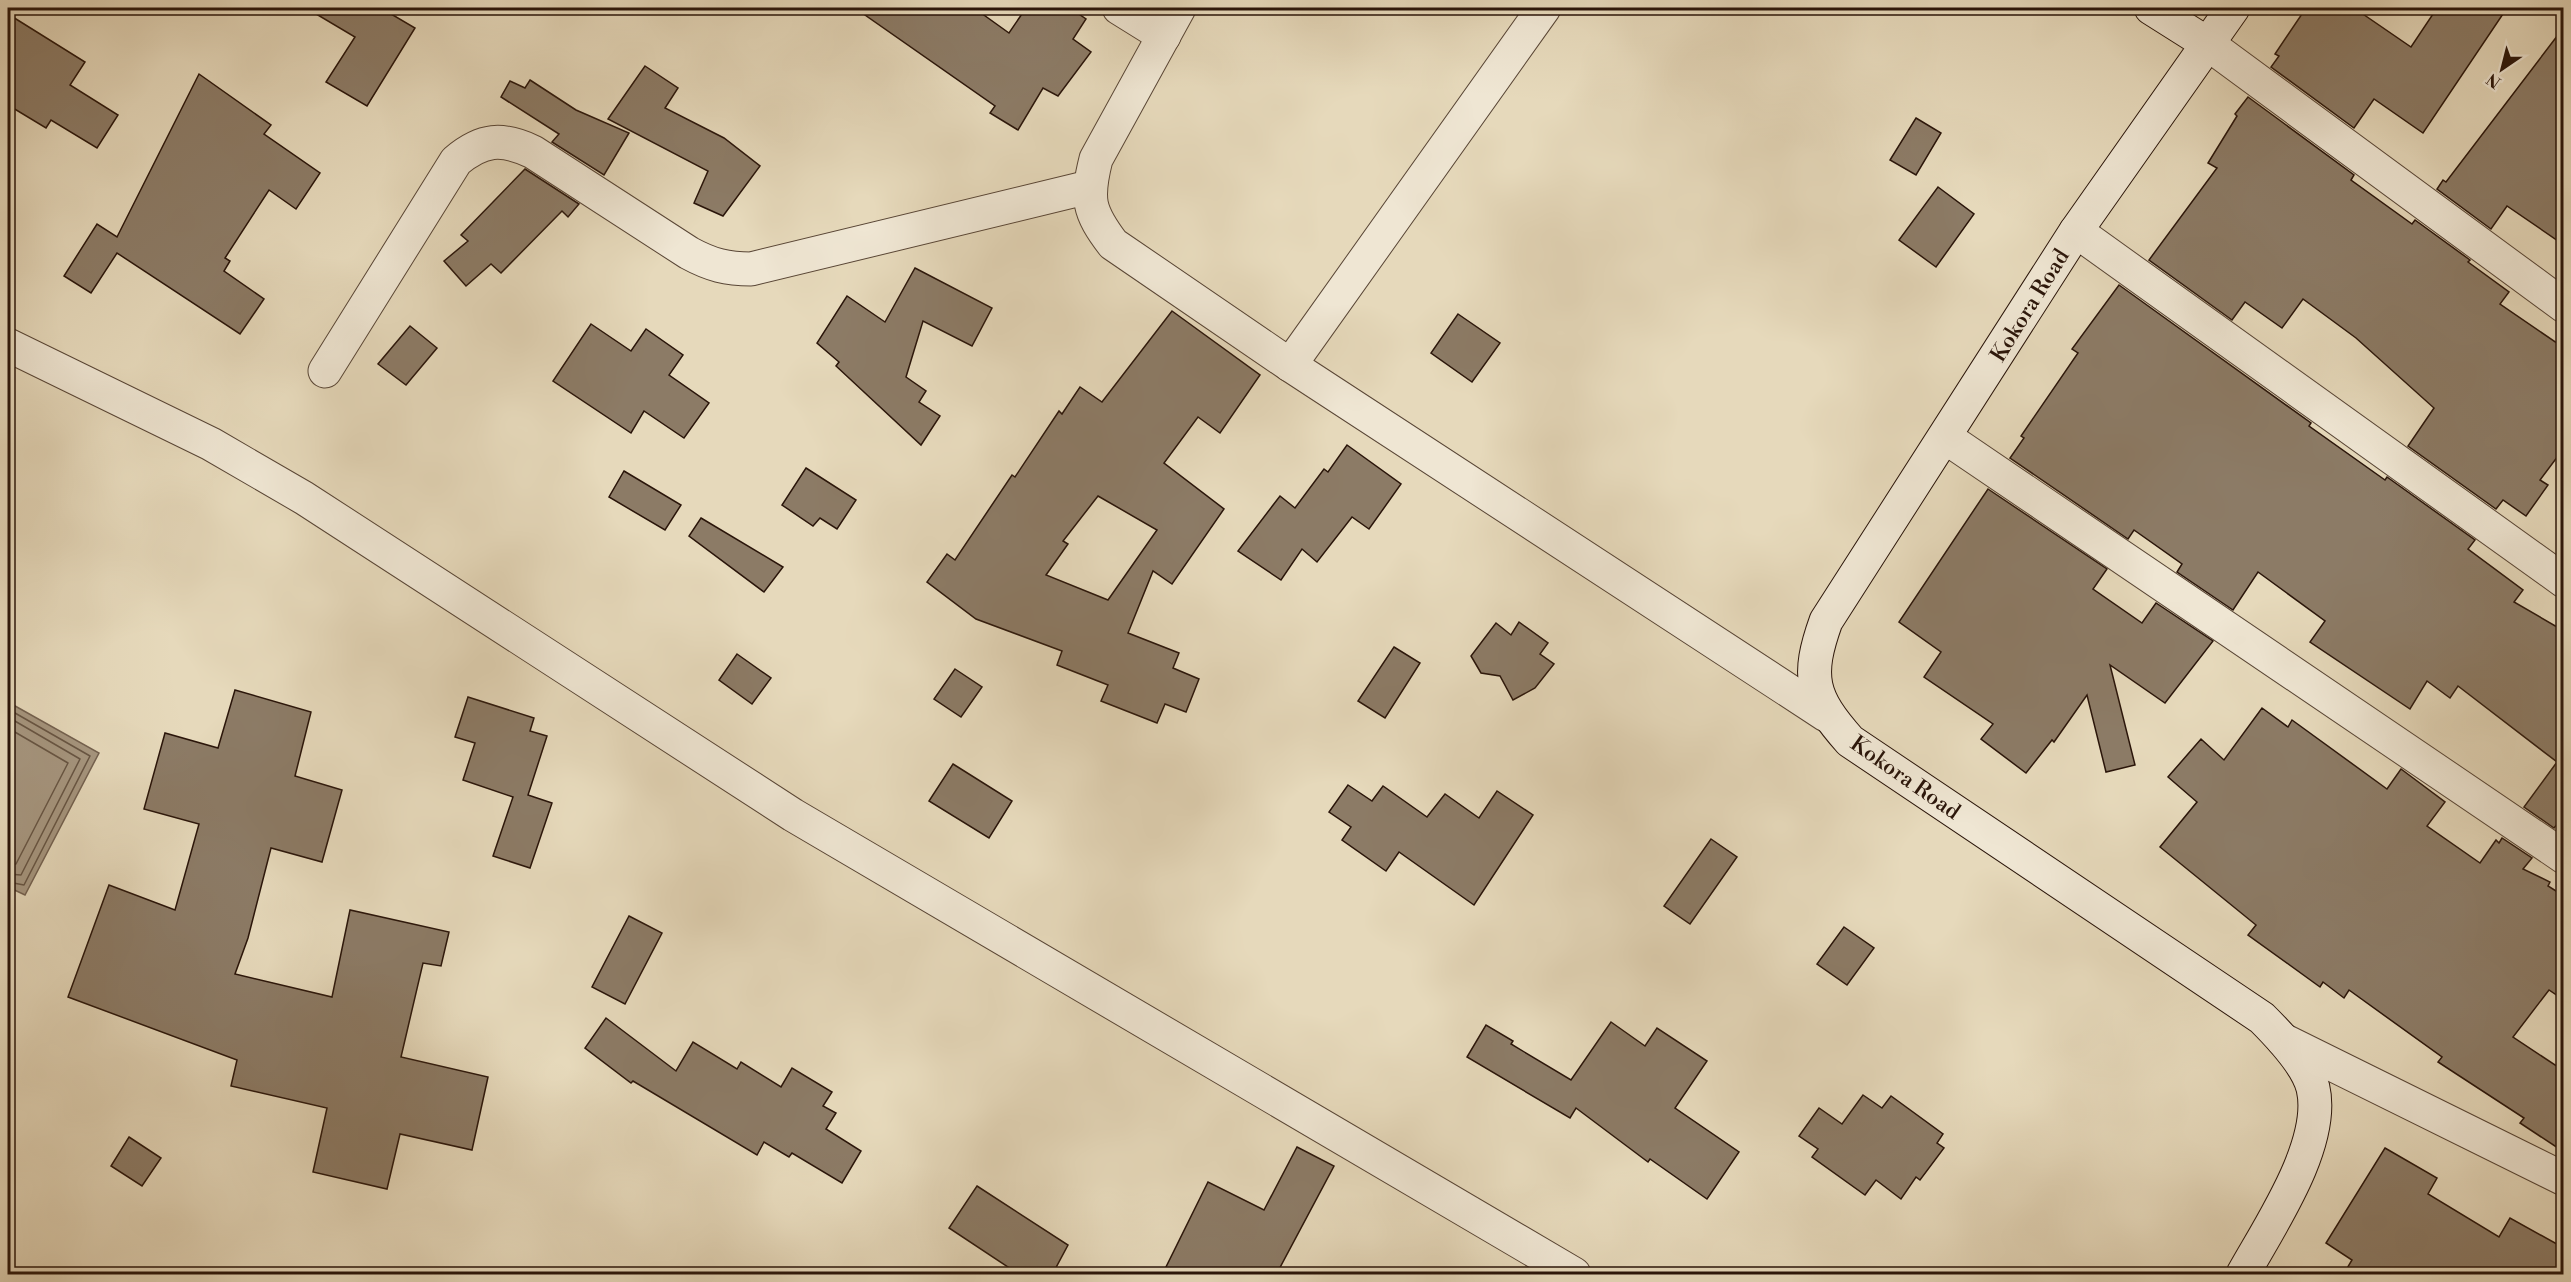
<svg xmlns="http://www.w3.org/2000/svg" width="2571" height="1282" viewBox="0 0 2571 1282" font-family="'Libre Bodoni',serif">
  <style>
    .water { fill: #a6967f; stroke: #746250; stroke-width: 1.5 }
    .lines { fill: none; stroke-linecap: round; stroke-linejoin: round }
    .shore { stroke: #685644; stroke-width: 1.5 }
    .building { fill: #8c7b66; stroke: #2a150a; stroke-width: 1.5; fill-rule: evenodd }
    .street-casing { stroke: #594636; stroke-width: 35 }
    .secondary-casing { stroke: #2a150a; stroke-width: 35 }
    .street { stroke: #efe6d3; stroke-width: 33 }
    .secondary { stroke: #efe6d3; stroke-width: 33 }
    .labels { text-anchor: middle; stroke-width: 4.5; stroke-linejoin: round; paint-order: stroke }
    .street-label { font-size: 22px; fill: #2a150a; stroke: #efe6d3 }
  </style>
  <rect width="100%" height="100%" fill="#e6d9bb"/>
  <filter id="stains"><feTurbulence type="fractalNoise" baseFrequency=".00333" numOctaves="4"/><feColorMatrix values="0 0 0 0 .2 0 0 0 0 .09 0 0 0 0 .02 0 0 0 .5 -.17"/></filter>
  <radialGradient id="worn" r=".72"><stop offset=".6" stop-color="#630" stop-opacity="0"/><stop offset="1" stop-color="#630" stop-opacity=".3"/></radialGradient>
  <path class="water" d="M 8,702 L 99,753 L 25,895 L 8,887 Z"/>
  <g class="lines">
    <g class="shore">
      <path d="M 8,709 L 90,756 L 24,885 L 8,882"/>
      <path d="M 8,717 L 80,759 L 21,875 L 8,874"/>
      <path d="M 8,728 L 68,763 L 16,864 L 8,865"/>
    </g>
  </g>
  <g class="building">
    <path d="M 306,8 L 381,8 L 415,28 L 367,106 L 326,82 L 355,37 Z"/>
    <path d="M 855,8 L 974,8 L 1009,33 L 1026,8 L 1070,8 L 1086,19 L 1073,39 L 1091,52 L 1058,96 L 1043,88 L 1018,130 L 990,113 L 995,106 Z"/>
    <path d="M 2306,8 L 2354,8 L 2411,47 L 2437,8 L 2507,8 L 2423,133 L 2374,99 L 2354,128 L 2271,67 L 2279,56 L 2275,54 Z"/>
    <path d="M 8,14 L 85,62 L 70,85 L 118,115 L 97,148 L 51,120 L 46,128 L 8,105 Z"/>
    <path d="M 2564,27 L 2564,245 L 2507,206 L 2491,229 L 2437,189 L 2443,180 L 2446,182 Z"/>
    <path d="M 645,66 L 678,88 L 665,108 L 724,138 L 760,166 L 723,216 L 694,203 L 708,171 L 608,119 Z"/>
    <path d="M 199,74 L 271,125 L 264,134 L 320,173 L 296,209 L 269,190 L 225,258 L 230,261 L 224,271 L 264,299 L 240,334 L 117,253 L 91,293 L 64,276 L 97,224 L 117,237 Z"/>
    <path d="M 530,80 L 576,110 L 629,133 L 604,175 L 552,142 L 559,134 L 501,97 L 510,81 L 525,88 Z"/>
    <path d="M 2248,97 L 2354,175 L 2351,180 L 2412,224 L 2415,220 L 2470,260 L 2468,262 L 2509,292 L 2500,304 L 2564,348 L 2564,448 L 2540,480 L 2548,485 L 2526,516 L 2503,500 L 2496,509 L 2408,446 L 2434,408 L 2356,338 L 2303,299 L 2282,328 L 2245,302 L 2232,320 L 2149,260 L 2217,168 L 2208,163 L 2237,116 L 2235,114 Z"/>
    <path d="M 1916,118 L 1941,133 L 1916,175 L 1890,160 Z"/>
    <path d="M 525,169 L 579,204 L 568,217 L 562,211 L 501,273 L 491,264 L 466,286 L 444,261 L 468,241 L 461,235 Z"/>
    <path d="M 1938,187 L 1974,214 L 1936,267 L 1899,240 Z"/>
    <path d="M 915,268 L 992,308 L 972,346 L 923,321 L 906,377 L 926,391 L 919,402 L 940,416 L 921,445 L 836,366 L 839,362 L 817,343 L 847,296 L 885,322 Z"/>
    <path d="M 2119,285 L 2311,423 L 2309,426 L 2385,480 L 2387,477 L 2475,540 L 2468,549 L 2523,590 L 2514,602 L 2564,631 L 2564,816 L 2554,828 L 2524,807 L 2557,762 L 2458,686 L 2450,698 L 2427,681 L 2410,709 L 2310,642 L 2325,621 L 2258,572 L 2233,610 L 2177,572 L 2182,564 L 2134,530 L 2128,539 L 2010,458 L 2024,438 L 2021,436 L 2078,353 L 2072,349 Z"/>
    <path d="M 1172,311 L 1260,375 L 1220,433 L 1198,417 L 1164,463 L 1224,509 L 1172,584 L 1153,571 L 1128,633 L 1179,653 L 1173,668 L 1199,679 L 1186,712 L 1165,704 L 1157,723 L 1101,701 L 1108,685 L 1057,665 L 1062,651 L 976,619 L 927,582 L 947,554 L 955,560 L 1012,475 L 1015,477 L 1059,411 L 1062,414 L 1080,387 L 1102,402 ZM 1098,496 L 1157,530 L 1108,600 L 1046,575 L 1068,544 L 1063,541 Z"/>
    <path d="M 1458,314 L 1500,343 L 1472,382 L 1431,353 Z"/>
    <path d="M 591,324 L 631,351 L 646,329 L 683,355 L 669,375 L 709,403 L 684,438 L 644,411 L 631,433 L 553,381 Z"/>
    <path d="M 410,326 L 437,348 L 406,385 L 378,364 Z"/>
    <path d="M 1347,445 L 1401,484 L 1369,529 L 1352,517 L 1317,562 L 1302,549 L 1281,580 L 1238,551 L 1280,496 L 1295,508 L 1324,469 L 1328,472 Z"/>
    <path d="M 806,468 L 856,500 L 837,529 L 820,518 L 813,526 L 782,505 Z"/>
    <path d="M 624,471 L 681,505 L 665,530 L 609,497 Z"/>
    <path d="M 1988,489 L 2107,569 L 2093,589 L 2142,623 L 2156,603 L 2213,641 L 2165,703 L 2110,665 L 2135,765 L 2106,772 L 2087,695 L 2054,742 L 2052,740 L 2026,773 L 1981,739 L 1993,724 L 1924,677 L 1941,652 L 1899,622 Z"/>
    <path d="M 701,518 L 783,567 L 764,592 L 689,536 Z"/>
    <path d="M 1519,622 L 1548,643 L 1540,654 L 1554,664 L 1535,688 L 1513,700 L 1500,676 L 1481,673 L 1471,656 L 1496,623 L 1511,635 Z"/>
    <path d="M 1394,647 L 1420,663 L 1385,718 L 1358,701 Z"/>
    <path d="M 737,654 L 771,678 L 752,704 L 719,680 Z"/>
    <path d="M 955,669 L 982,687 L 961,717 L 934,699 Z"/>
    <path d="M 235,690 L 311,712 L 295,776 L 342,790 L 322,862 L 271,848 L 248,938 L 235,974 L 332,997 L 350,910 L 449,932 L 441,966 L 423,963 L 401,1057 L 488,1077 L 472,1150 L 400,1134 L 387,1189 L 313,1172 L 327,1108 L 231,1086 L 237,1060 L 68,997 L 109,885 L 175,910 L 199,824 L 144,809 L 165,733 L 218,748 Z"/>
    <path d="M 468,697 L 534,718 L 530,731 L 547,736 L 528,795 L 552,803 L 530,868 L 493,856 L 513,797 L 463,780 L 475,743 L 455,737 Z"/>
    <path d="M 2262,708 L 2288,727 L 2292,720 L 2387,789 L 2401,769 L 2445,802 L 2427,826 L 2480,863 L 2496,840 L 2499,843 L 2502,838 L 2532,858 L 2523,869 L 2550,882 L 2548,886 L 2564,896 L 2564,1000 L 2549,990 L 2513,1037 L 2564,1071 L 2564,1152 L 2520,1123 L 2524,1118 L 2438,1062 L 2442,1057 L 2349,990 L 2344,998 L 2323,982 L 2320,987 L 2248,935 L 2256,925 L 2160,847 L 2197,802 L 2168,777 L 2201,739 L 2224,760 Z"/>
    <path d="M 953,764 L 1012,801 L 989,838 L 929,801 Z"/>
    <path d="M 1348,785 L 1372,801 L 1383,786 L 1427,817 L 1445,794 L 1479,818 L 1497,791 L 1533,815 L 1474,905 L 1399,852 L 1386,871 L 1342,840 L 1351,827 L 1329,812 Z"/>
    <path d="M 1711,839 L 1737,857 L 1690,924 L 1664,906 Z"/>
    <path d="M 629,916 L 662,933 L 625,1004 L 592,987 Z"/>
    <path d="M 1844,927 L 1874,948 L 1847,985 L 1817,964 Z"/>
    <path d="M 606,1018 L 676,1071 L 693,1042 L 737,1069 L 741,1062 L 781,1087 L 792,1068 L 832,1092 L 823,1106 L 836,1113 L 826,1129 L 861,1151 L 842,1183 L 792,1153 L 789,1157 L 764,1142 L 757,1155 L 633,1081 L 631,1083 L 585,1048 Z"/>
    <path d="M 1611,1022 L 1645,1046 L 1657,1028 L 1707,1061 L 1675,1108 L 1739,1152 L 1707,1199 L 1650,1159 L 1648,1162 L 1576,1108 L 1570,1118 L 1467,1057 L 1486,1025 L 1513,1041 L 1511,1044 L 1571,1080 Z"/>
    <path d="M 1863,1095 L 1882,1108 L 1891,1096 L 1943,1134 L 1937,1143 L 1944,1148 L 1920,1180 L 1916,1177 L 1901,1199 L 1876,1180 L 1865,1195 L 1812,1157 L 1818,1149 L 1799,1136 L 1819,1108 L 1842,1124 Z"/>
    <path d="M 129,1137 L 161,1158 L 142,1186 L 111,1166 Z"/>
    <path d="M 1297,1147 L 1334,1166 L 1276,1275 L 1162,1275 L 1208,1182 L 1264,1210 Z"/>
    <path d="M 2385,1148 L 2437,1178 L 2428,1194 L 2499,1237 L 2510,1218 L 2564,1248 L 2564,1275 L 2343,1275 L 2352,1260 L 2326,1243 Z"/>
    <path d="M 977,1186 L 1068,1245 L 1052,1275 L 1020,1275 L 949,1228 Z"/>
  </g>
  <g class="lines">
    <defs>
      <g id="street">
        <path d="M 1119,8 L 1164,36"/>
        <path d="M 1179,8 L 1096,159 C 1086,199 1088,211 1113,244 L 1290,365 L 1826,715"/>
        <path d="M 2208,44 L 2564,306"/>
        <path d="M 2076,231 L 2564,581"/>
        <path d="M 8,345 L 211,444 L 304,498 L 793,815 L 1574,1274"/>
        <path d="M 1290,365 L 1544,8"/>
        <path d="M 325,371 L 456,161 C 482,139 502,137 533,152 L 689,253 C 711,265 727,269 751,269 L 1089,187"/>
        <path d="M 1945,437 L 2564,857"/>
        <path d="M 2283,1040 L 2564,1179"/>
      </g>
      <g id="secondary">
        <path d="M 2151,8 L 2208,44"/>
        <path d="M 2233,8 L 2076,231 L 1826,621 C 1806,677 1811,697 1850,741 L 2262,1018 C 2279,1035 2307,1064 2313,1088 C 2326,1144 2269,1227 2243,1274"/>
      </g>
    </defs>
    <use href="#street" class="street-casing"/>
    <use href="#secondary" class="secondary-casing"/>
    <use href="#street" class="street"/>
    <use href="#secondary" class="secondary"/>
  </g>
  <g class="labels">
    <g class="street-label">
      <text transform="translate(2029 305) rotate(-58)" y="8">Kokora Road</text>
      <text transform="translate(1906 777) rotate(35)" y="8">Kokora Road</text>
    </g>
  </g>
  <rect width="2571" height="1282" fill="none" stroke="#e6d9bb" stroke-width="30"/>
  <rect x="9" y="9" width="2553" height="1264" fill="none" stroke="#2a150a" stroke-width="3"/>
  <rect x="15" y="15" width="2541" height="1252" fill="none" stroke="#2a150a" stroke-width="1.5"/>
  <g transform="translate(2502 69) rotate(215)" stroke="#efe6d3" stroke-width="4.5" paint-order="stroke">
  <path d="M0-4.5L10 22L0 15L-10 22Z" fill="#2a150a"/>
  <text y="-9" font-size="16" font-weight="bold" text-anchor="middle" fill="#2a150a">N</text>
  </g>
  <rect width="100%" height="100%" filter="url(#stains)"/>
  <rect width="100%" height="100%" fill="url(#worn)"/>
</svg>
